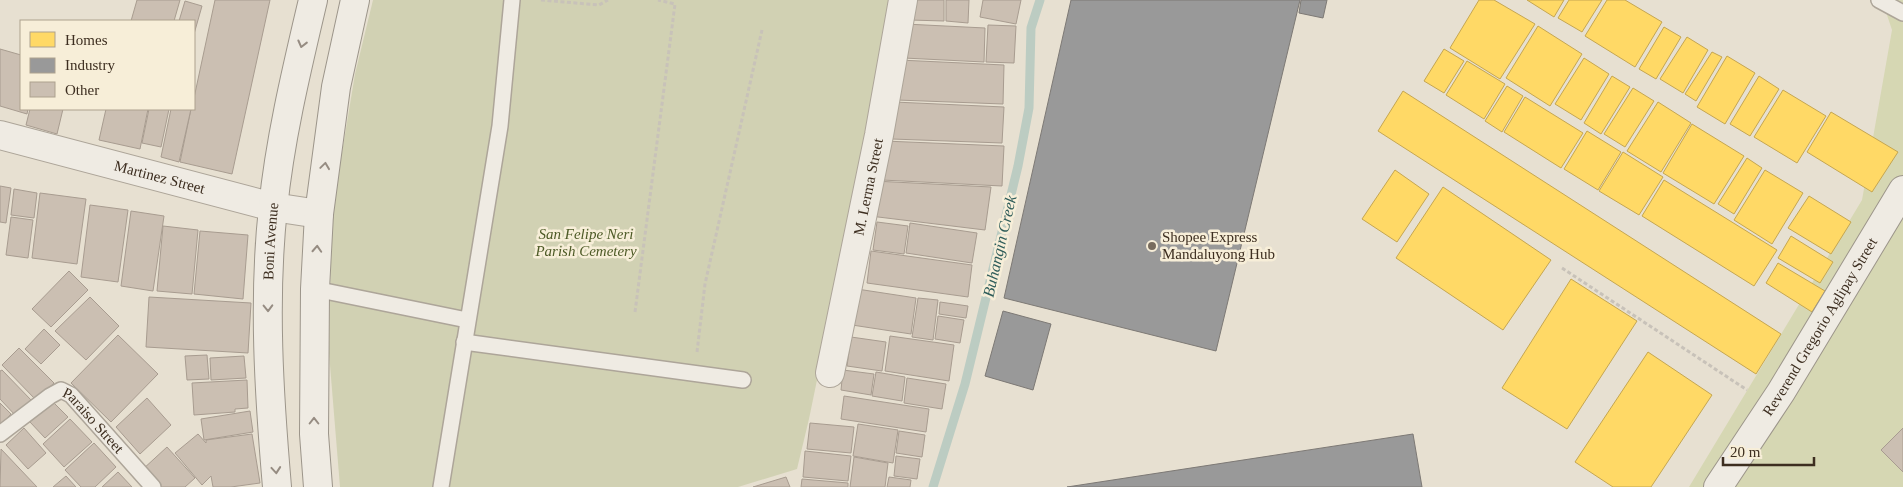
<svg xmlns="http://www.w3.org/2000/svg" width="1903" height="487" viewBox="0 0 1903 487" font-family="'Times New Roman',serif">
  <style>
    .green { fill: #d6d7b3 }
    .cemetery { fill: #d1d1b3 }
    .homes { fill: #ffd966; stroke: #c5a651 }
    .industry { fill: #999; stroke: #7d7975 }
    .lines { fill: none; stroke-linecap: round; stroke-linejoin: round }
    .stream { stroke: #bcccc2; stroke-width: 9 }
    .building { fill: #cbbfb2; stroke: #a89c90 }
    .lane-casing { stroke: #ada599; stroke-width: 18 }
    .street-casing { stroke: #ada599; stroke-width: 30 }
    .secondary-casing { stroke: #9c958a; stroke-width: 30 }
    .path { stroke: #c8c2b9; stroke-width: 3; stroke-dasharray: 4 2.5; stroke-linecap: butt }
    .lane { stroke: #efebe3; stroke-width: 15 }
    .street { stroke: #efebe3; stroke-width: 28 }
    .secondary { stroke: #efebe3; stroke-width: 28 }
    .oneway { stroke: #968c82 }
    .poi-dot { fill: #786c5e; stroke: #f7eed8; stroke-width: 2 }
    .labels { text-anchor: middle; stroke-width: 5; stroke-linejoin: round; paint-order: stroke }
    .street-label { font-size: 15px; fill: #3d2e20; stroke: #f7eed8 }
    .park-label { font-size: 15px; font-style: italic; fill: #4d5a26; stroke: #f7eed8 }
    .poi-label { font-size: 15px; fill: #3d2e20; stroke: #f7eed8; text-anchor: start }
    .water-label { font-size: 16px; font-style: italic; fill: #2f5d5a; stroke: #f7eed8 }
  </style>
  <rect width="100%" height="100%" fill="#e7e0d1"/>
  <path class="green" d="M 1882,0 L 1903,0 L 1903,487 L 1689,487 L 1862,200 L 1892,30 Z"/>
  <path class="cemetery" d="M 373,0 L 895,0 L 809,419 L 797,469 L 738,487 L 340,487 L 329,353 L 330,292 L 333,207 L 355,74 Z"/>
  <g class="homes">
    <path d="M 1479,0 L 1494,0 L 1535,24 L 1500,79 L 1450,48 Z"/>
    <path d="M 1527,0 L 1564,0 L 1554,17 Z"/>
    <path d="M 1569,0 L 1602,0 L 1582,32 L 1558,18 Z"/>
    <path d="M 1607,0 L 1625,0 L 1662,22 L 1635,67 L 1585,36 Z"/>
    <path d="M 1538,26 L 1582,54 L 1550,106 L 1506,78 Z"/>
    <path d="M 1664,27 L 1681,37 L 1656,79 L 1639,69 Z"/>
    <path d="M 1687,37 L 1708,50 L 1683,93 L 1660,79 Z"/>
    <path d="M 1444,49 L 1464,61 L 1444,93 L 1424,81 Z"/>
    <path d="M 1712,52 L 1722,57 L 1696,101 L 1685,94 Z"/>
    <path d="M 1727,56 L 1755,73 L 1725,124 L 1697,107 Z"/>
    <path d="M 1584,58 L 1609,74 L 1581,120 L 1555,104 Z"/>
    <path d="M 1467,61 L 1505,84 L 1484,119 L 1446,95 Z"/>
    <path d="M 1612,76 L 1630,87 L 1601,134 L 1584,123 Z"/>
    <path d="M 1759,76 L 1779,89 L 1750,136 L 1730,124 Z"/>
    <path d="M 1507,86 L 1523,96 L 1502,132 L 1485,121 Z"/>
    <path d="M 1633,88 L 1654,101 L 1625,147 L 1604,134 Z"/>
    <path d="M 1783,90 L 1826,116 L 1797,163 L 1754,137 Z"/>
    <path d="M 1403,91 L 1781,334 L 1756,374 L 1378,131 Z"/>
    <path d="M 1525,97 L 1583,133 L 1561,168 L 1504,132 Z"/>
    <path d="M 1658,102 L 1691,123 L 1661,172 L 1627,151 Z"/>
    <path d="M 1831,112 L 1898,152 L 1872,192 L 1807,152 Z"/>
    <path d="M 1692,124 L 1744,156 L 1714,204 L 1663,173 Z"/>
    <path d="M 1587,131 L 1621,152 L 1598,190 L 1564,169 Z"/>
    <path d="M 1623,152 L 1663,177 L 1639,215 L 1599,191 Z"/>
    <path d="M 1747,158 L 1762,168 L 1734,214 L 1718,204 Z"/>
    <path d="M 1395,170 L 1429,194 L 1397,242 L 1362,219 Z"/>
    <path d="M 1765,170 L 1803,193 L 1772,244 L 1734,220 Z"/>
    <path d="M 1664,180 L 1777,250 L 1754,286 L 1642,216 Z"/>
    <path d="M 1443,187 L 1551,260 L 1503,330 L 1396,258 Z"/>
    <path d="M 1809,196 L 1851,222 L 1831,254 L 1788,228 Z"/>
    <path d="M 1791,236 L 1833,262 L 1820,283 L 1778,258 Z"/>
    <path d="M 1778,263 L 1825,291 L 1812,312 L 1766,283 Z"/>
    <path d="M 1571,279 L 1637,321 L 1567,429 L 1502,388 Z"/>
    <path d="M 1648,352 L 1712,395 L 1651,487 L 1613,487 L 1575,462 Z"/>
  </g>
  <g class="industry">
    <path d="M 1071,0 L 1300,0 L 1216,351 L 1004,298 Z"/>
    <path d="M 1301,0 L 1327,0 L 1323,18 L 1299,13 Z"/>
    <path d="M 1003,311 L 1051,324 L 1033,390 L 985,376 Z"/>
    <path d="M 1413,434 L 1422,487 L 1067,487 Z"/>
  </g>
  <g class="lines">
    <path class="stream" d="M 933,487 L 965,384 L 1018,166 L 1029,108 L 1031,28 L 1040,0"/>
  </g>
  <g class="building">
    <path d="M 137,0 L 180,0 L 174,21 L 131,21 Z"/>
    <path d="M 215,0 L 270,0 L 232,174 L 180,162 L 191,109 L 194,109 L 194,98 Z"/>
    <path d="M 911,0 L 944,0 L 944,21 L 910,20 Z"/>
    <path d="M 946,0 L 969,0 L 968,23 L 946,21 Z"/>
    <path d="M 983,0 L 1021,0 L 1016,24 L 980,17 Z"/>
    <path d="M 185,1 L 202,6 L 194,34 L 194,21 L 179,21 Z"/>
    <path d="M 905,24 L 985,28 L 984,62 L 904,58 Z"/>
    <path d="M 988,25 L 1016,26 L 1014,63 L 986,62 Z"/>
    <path d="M 0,49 L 21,55 L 21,109 L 28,109 L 27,114 L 0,106 Z"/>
    <path d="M 899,60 L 1004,65 L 1003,104 L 897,100 Z"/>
    <path d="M 894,102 L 1004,107 L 1002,143 L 892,139 Z"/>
    <path d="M 30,109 L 63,109 L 57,134 L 26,125 Z"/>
    <path d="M 106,109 L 148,109 L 140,149 L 99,140 Z"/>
    <path d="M 149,109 L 169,109 L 161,147 L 142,143 Z"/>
    <path d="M 171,109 L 191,109 L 179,162 L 161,157 Z"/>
    <path d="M 884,141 L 1004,146 L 1002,186 L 882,180 Z"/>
    <path d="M 874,181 L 991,187 L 985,230 L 870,216 Z"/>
    <path d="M 0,186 L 11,188 L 6,223 L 0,222 Z"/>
    <path d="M 14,189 L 37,193 L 34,218 L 11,215 Z"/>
    <path d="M 40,193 L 86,199 L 77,264 L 32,258 Z"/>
    <path d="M 90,205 L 128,210 L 118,282 L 81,277 Z"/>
    <path d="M 131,211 L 164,216 L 153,291 L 121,286 Z"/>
    <path d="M 11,217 L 33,220 L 28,258 L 6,255 Z"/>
    <path d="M 877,222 L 908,226 L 904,254 L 873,250 Z"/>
    <path d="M 910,223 L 977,233 L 972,263 L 906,253 Z"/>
    <path d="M 163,226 L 198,230 L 192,294 L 157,291 Z"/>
    <path d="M 200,231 L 248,235 L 243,299 L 194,294 Z"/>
    <path d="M 871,251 L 972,265 L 968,297 L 867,283 Z"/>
    <path d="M 69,271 L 88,290 L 51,327 L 32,309 Z"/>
    <path d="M 857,289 L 916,298 L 911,334 L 852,325 Z"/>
    <path d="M 90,297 L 119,326 L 86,360 L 55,331 Z"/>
    <path d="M 149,297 L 251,303 L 248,353 L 146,347 Z"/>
    <path d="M 918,298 L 938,300 L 933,340 L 912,337 Z"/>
    <path d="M 940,302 L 968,306 L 966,318 L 939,314 Z"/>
    <path d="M 938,316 L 964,320 L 960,343 L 935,339 Z"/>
    <path d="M 44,329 L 60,345 L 41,364 L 25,349 Z"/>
    <path d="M 118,335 L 158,374 L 111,422 L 71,383 Z"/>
    <path d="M 890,336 L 954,345 L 949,381 L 885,371 Z"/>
    <path d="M 851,337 L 886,342 L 882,371 L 847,366 Z"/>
    <path d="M 19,348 L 54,383 L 36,400 L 2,365 Z"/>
    <path d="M 207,355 L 209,379 L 187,380 L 185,356 Z"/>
    <path d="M 244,356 L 246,378 L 211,380 L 210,358 Z"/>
    <path d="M 2,370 L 32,401 L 16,416 L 0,399 L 0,371 Z"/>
    <path d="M 843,370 L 874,374 L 871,395 L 841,390 Z"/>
    <path d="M 876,372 L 905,377 L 902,401 L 872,396 Z"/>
    <path d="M 907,378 L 946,384 L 942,409 L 904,403 Z"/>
    <path d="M 247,380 L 248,408 L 235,409 L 235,412 L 194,415 L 192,383 Z"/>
    <path d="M 844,396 L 929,409 L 926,432 L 841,419 Z"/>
    <path d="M 147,398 L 171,425 L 140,454 L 116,427 Z"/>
    <path d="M 52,401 L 68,417 L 45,438 L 30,422 Z"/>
    <path d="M 0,403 L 11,414 L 0,425 Z"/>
    <path d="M 250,411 L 253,432 L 204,440 L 201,419 Z"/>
    <path d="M 70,419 L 92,442 L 64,467 L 43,444 Z"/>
    <path d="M 810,423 L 854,427 L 851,453 L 807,449 Z"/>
    <path d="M 858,424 L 898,430 L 893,463 L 853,456 Z"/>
    <path d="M 24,428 L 46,453 L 28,469 L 6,445 Z"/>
    <path d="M 1903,428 L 1903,472 L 1881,450 Z"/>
    <path d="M 899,431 L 925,435 L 922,457 L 896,453 Z"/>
    <path d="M 198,434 L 206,443 L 206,440 L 252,434 L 260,483 L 231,487 L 213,487 L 211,476 L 202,485 L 175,453 Z"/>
    <path d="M 94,443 L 116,467 L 95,487 L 81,487 L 65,470 Z"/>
    <path d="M 167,447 L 195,478 L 185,487 L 157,487 L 142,470 Z"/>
    <path d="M 1,449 L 37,487 L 0,487 Z"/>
    <path d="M 805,451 L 851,456 L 848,481 L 803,477 Z"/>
    <path d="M 896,456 L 920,459 L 917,479 L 894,476 Z"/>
    <path d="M 854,457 L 888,463 L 885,487 L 850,487 Z"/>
    <path d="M 118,472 L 132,487 L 102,487 Z"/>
    <path d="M 66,476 L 76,487 L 53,487 Z"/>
    <path d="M 786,477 L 790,487 L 753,487 Z"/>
    <path d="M 889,477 L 911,480 L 910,487 L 887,487 Z"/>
    <path d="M 802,479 L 848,483 L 848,487 L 801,487 Z"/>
  </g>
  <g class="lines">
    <defs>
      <g id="lane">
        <path d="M 1879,0 L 1903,13"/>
        <path d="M 315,289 L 467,320"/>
        <path d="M 464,342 L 743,380"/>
        <path id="s1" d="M 0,434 L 50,396 L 61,390 L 71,395 L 153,487"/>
        <path d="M 441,487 L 500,126 L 512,0"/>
      </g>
      <g id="street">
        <path id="s2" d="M 0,135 L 273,207 L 319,214"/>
        <path id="s3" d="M 830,373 L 879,135 L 903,0"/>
      </g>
      <g id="secondary">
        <path id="s4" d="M 277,487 C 269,394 263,300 273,208 C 280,138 297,68 313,0"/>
        <path d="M 318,487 L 314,434 L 315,289 L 319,214 L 336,87 L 355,0"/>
        <path id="s5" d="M 1718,487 L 1781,392 L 1903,190"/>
      </g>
    </defs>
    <use href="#lane" class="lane-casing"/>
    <use href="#street" class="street-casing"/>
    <use href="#secondary" class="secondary-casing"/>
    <g class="path">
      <path d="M 541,0 L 599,5 L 608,0"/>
      <path d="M 1562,268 L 1747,390"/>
      <path d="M 635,312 L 675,4 L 658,0"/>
      <path d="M 697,352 L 705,284 L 762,30"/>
    </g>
    <use href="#lane" class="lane"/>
    <use href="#street" class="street"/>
    <use href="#secondary" class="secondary"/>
  </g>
  <defs><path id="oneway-chevron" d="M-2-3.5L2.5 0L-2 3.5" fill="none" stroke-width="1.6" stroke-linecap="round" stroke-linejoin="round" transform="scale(1.25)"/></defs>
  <g class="oneway">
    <use href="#oneway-chevron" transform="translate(302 44) rotate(104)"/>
    <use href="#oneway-chevron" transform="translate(325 166) rotate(-82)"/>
    <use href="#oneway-chevron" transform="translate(317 249) rotate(-87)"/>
    <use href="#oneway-chevron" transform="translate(268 308) rotate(89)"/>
    <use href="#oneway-chevron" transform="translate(314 421) rotate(-90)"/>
    <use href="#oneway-chevron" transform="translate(276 470) rotate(85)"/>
  </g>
  <circle class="poi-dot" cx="1152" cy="246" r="5"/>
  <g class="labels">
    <g class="street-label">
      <text dy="5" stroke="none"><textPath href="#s2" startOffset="165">Martinez Street</textPath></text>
      <text dy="5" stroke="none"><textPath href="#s3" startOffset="190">M. Lerma Street</textPath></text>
      <text dy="5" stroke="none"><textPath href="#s4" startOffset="246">Boni Avenue</textPath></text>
      <text dy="5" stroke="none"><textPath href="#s5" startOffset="190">Reverend Gregorio Aglipay Street</textPath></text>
      <text dy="5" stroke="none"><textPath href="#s1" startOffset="120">Paraiso Street</textPath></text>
    </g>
    <g class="park-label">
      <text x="586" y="239">San Felipe Neri<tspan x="586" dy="17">Parish Cemetery</tspan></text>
    </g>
    <g class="poi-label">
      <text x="1162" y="242">Shopee Express<tspan x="1162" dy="17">Mandaluyong Hub</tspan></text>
    </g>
    <g class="water-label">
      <text transform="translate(999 246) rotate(-77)" y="6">Buhangin Creek</text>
    </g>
  </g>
  <rect x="20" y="20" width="175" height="90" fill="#f7eed8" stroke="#ada18e"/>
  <rect x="30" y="32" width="25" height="15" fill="#ffd966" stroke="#ada18e"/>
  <text x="65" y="45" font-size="15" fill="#3d2e20">Homes</text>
  <rect x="30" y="58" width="25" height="15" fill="#999999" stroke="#ada18e"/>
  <text x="65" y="70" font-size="15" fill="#3d2e20">Industry</text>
  <rect x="30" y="82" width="25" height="15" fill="#cbbfb2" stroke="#ada18e"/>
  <text x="65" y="95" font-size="15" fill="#3d2e20">Other</text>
  <path d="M1723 457v8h91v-8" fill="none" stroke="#3d2e20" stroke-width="2.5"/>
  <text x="1730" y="457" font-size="15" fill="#3d2e20" stroke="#f7eed8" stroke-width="4" paint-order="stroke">20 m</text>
</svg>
